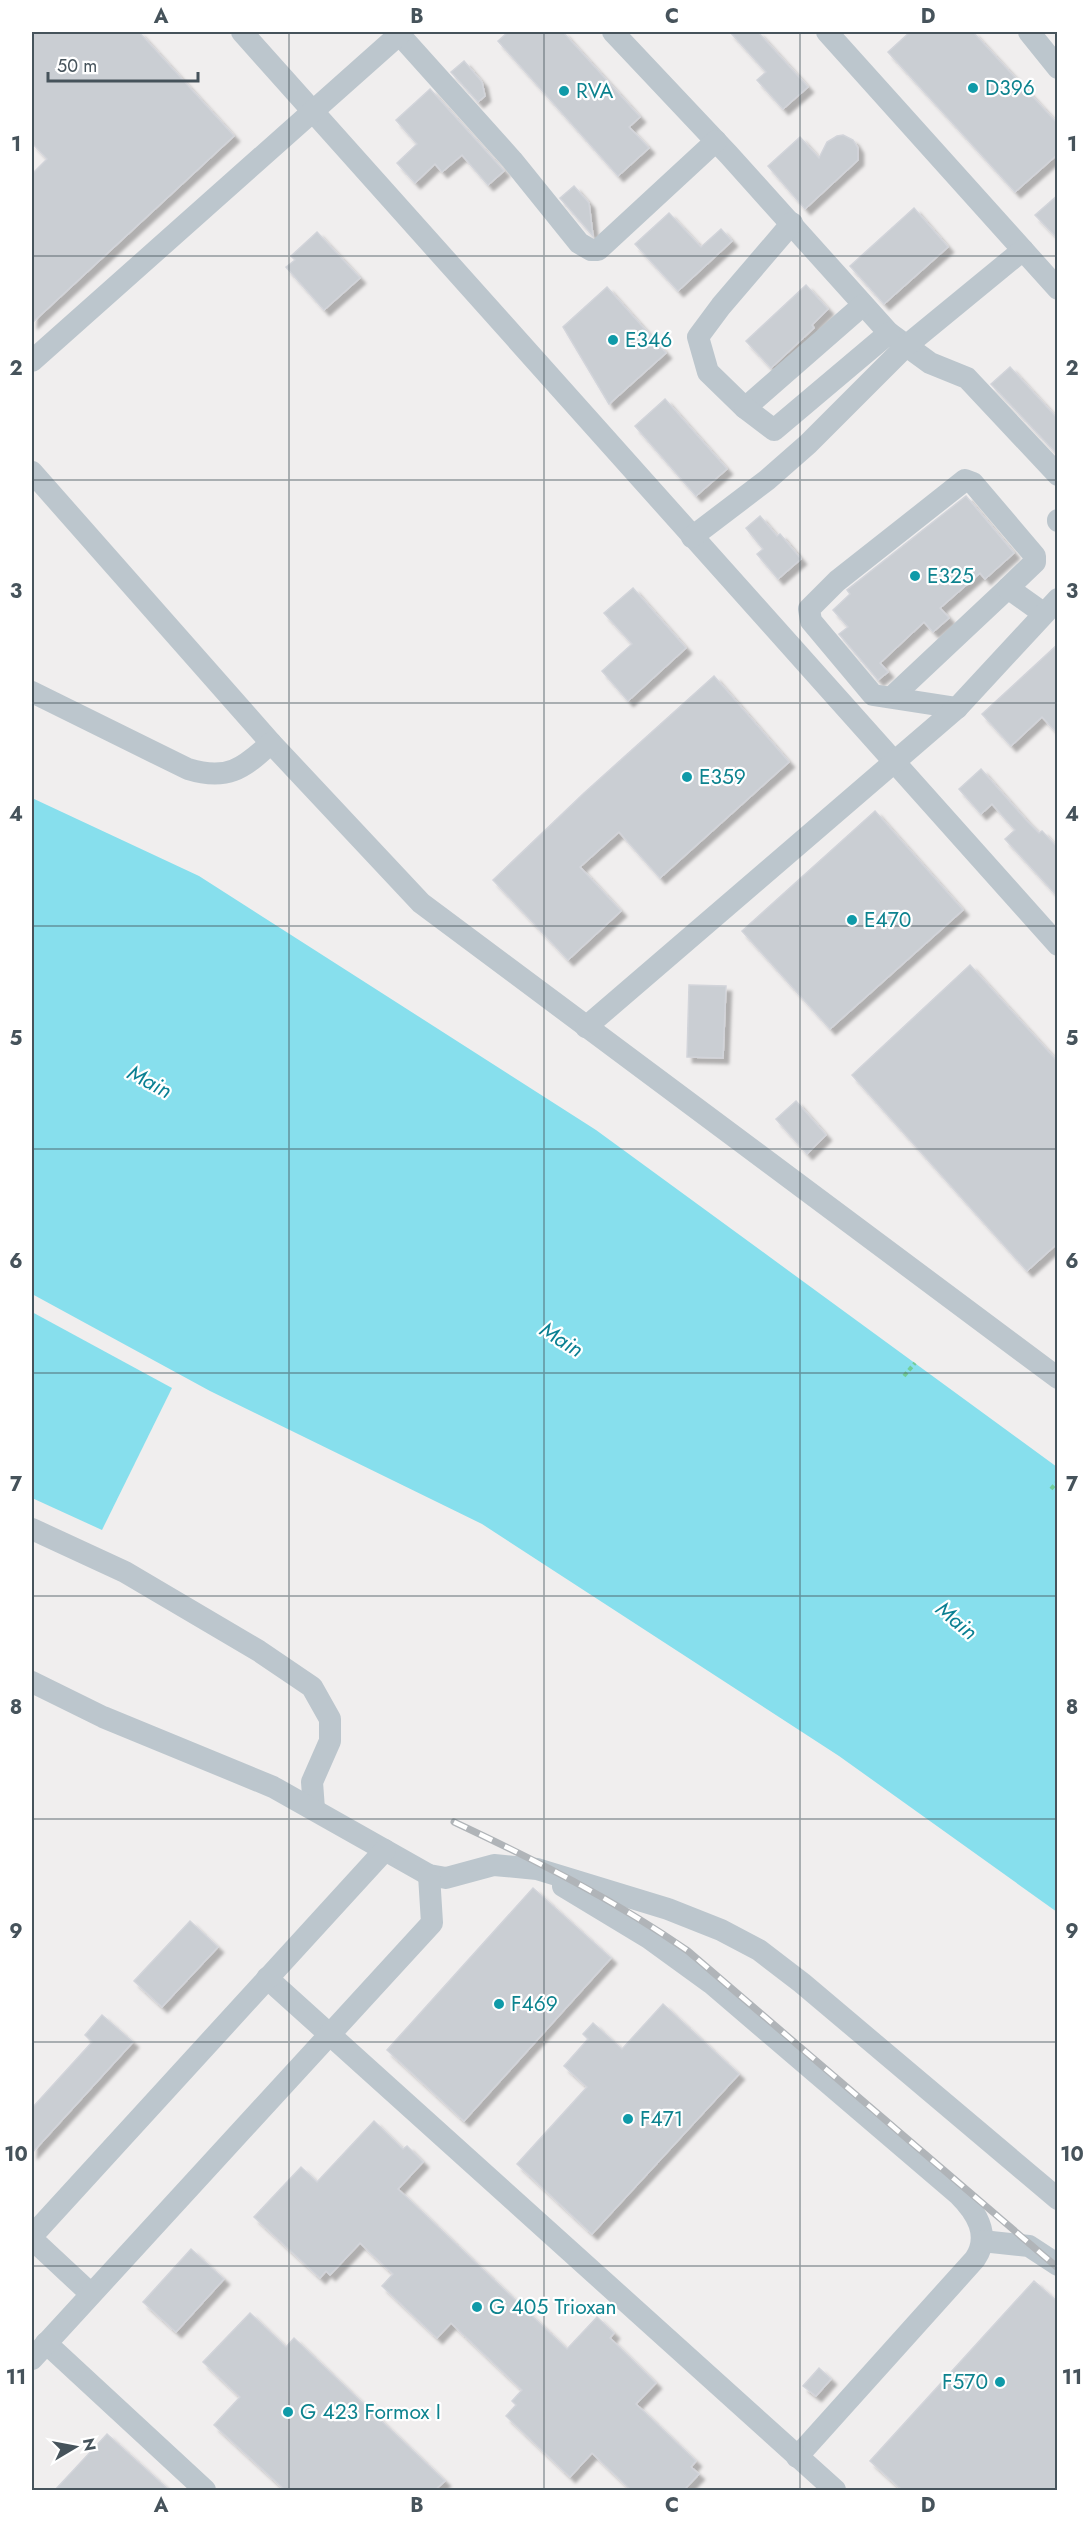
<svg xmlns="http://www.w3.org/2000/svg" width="1089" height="2522" viewBox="0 0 1089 2522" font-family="Jost,sans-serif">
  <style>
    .water { fill: #87dfed }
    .building { fill: #caced3; stroke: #d2d4da; stroke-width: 1.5; filter: url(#shadow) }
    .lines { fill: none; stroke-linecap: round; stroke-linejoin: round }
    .path { stroke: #72ce9a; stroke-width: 4; stroke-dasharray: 4.5 3; stroke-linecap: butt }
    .minor { stroke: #bcc6cd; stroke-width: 22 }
    .rail-casing { stroke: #b0b4b8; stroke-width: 7 }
    .rail { stroke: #fff; stroke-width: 4.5; stroke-dasharray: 14; stroke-linecap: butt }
    .grid { fill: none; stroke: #46535b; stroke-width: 1.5; stroke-opacity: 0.55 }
    .culture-dot { fill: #0f9aa8; stroke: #fff; stroke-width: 2 }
    .labels { text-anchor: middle; stroke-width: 4.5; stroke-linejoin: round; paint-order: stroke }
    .culture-label { font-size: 21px; fill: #0d838f; stroke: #fff; text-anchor: start }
    .water-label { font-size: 22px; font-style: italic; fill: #0b8093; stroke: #fff }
    .neatline { fill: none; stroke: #46535b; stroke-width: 2 }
    .grid-label { font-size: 20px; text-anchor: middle; font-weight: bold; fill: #46535b }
  </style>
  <defs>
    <filter id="shadow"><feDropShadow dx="5.5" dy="5.5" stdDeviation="1.5" flood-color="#0004"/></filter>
  </defs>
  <rect width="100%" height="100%" fill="#f0eeee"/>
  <g class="water">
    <path d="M 32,798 L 199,876 L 596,1130 L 1057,1467 L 1057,1912 L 839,1756 L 482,1524 L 210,1391 L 32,1294 Z"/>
    <path d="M 32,1312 L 172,1388 L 102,1530 L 32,1498 Z"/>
  </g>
  <g class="building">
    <path d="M 32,32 L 139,32 L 234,136 L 32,323 L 32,174 L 47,159 L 32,143 Z"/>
    <path d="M 508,32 L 563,32 L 640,117 L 629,127 L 649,148 L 618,176 L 498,41 Z"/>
    <path d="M 730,32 L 758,32 L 808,87 L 783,109 L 757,80 L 766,72 Z"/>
    <path d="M 910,32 L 973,32 L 1058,124 L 1058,154 L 1015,192 L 888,52 Z"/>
    <path d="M 464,61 L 482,82 L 485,96 L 478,102 L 451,72 Z"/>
    <path d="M 430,89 L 504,171 L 488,185 L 462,155 L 442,172 L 435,164 L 415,183 L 397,163 L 417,144 L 396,120 Z"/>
    <path d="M 843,135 L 853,140 L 858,148 L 858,160 L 805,209 L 768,166 L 800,137 L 819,158 L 827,142 L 837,136 Z"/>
    <path d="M 574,186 L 589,203 L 593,236 L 560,198 Z"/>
    <path d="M 1058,195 L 1058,239 L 1035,215 Z"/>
    <path d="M 914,208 L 948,247 L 884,304 L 850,266 Z"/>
    <path d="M 669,213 L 701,247 L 721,229 L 732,241 L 678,291 L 635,244 Z"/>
    <path d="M 317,232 L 360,278 L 324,310 L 286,267 L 295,260 L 291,256 Z"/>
    <path d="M 806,285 L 828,309 L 812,325 L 814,328 L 771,368 L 746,341 Z"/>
    <path d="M 607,287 L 666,353 L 609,404 L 563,327 Z"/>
    <path d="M 1010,367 L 1058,419 L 1058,455 L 991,384 Z"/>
    <path d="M 665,399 L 727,469 L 696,496 L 635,426 Z"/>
    <path d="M 966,496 L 1014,553 L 985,579 L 980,573 L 940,608 L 949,618 L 933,632 L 924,622 L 880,663 L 888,672 L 878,680 L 839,634 L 848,627 L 833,610 L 850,594 L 847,590 Z"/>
    <path d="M 760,516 L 777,536 L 780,534 L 801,559 L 778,579 L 757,554 L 763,549 L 746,528 Z"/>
    <path d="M 633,588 L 686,648 L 628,701 L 602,671 L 632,644 L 604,613 Z"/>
    <path d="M 1058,644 L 1058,734 L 1042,717 L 1011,746 L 982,714 Z"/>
    <path d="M 714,676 L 789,762 L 660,878 L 619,832 L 580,867 L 621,911 L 568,960 L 493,880 L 584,793 Z"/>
    <path d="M 981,769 L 1026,820 L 1039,833 L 1042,831 L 1058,848 L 1058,897 L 1005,839 L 1015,830 L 992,804 L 981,814 L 959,789 Z"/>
    <path d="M 875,811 L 963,910 L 830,1029 L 742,931 Z"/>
    <path d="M 970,965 L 1058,1062 L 1058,1243 L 1027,1271 L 852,1075 Z"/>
    <path d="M 689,985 L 726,986 L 723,1058 L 687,1057 Z"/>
    <path d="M 796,1101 L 826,1135 L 807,1154 L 776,1119 Z"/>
    <path d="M 533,1888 L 611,1958 L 464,2121 L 387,2050 Z"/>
    <path d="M 190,1921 L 218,1947 L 162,2007 L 134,1981 Z"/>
    <path d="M 663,2004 L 739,2074 L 592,2234 L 517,2164 L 587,2087 L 564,2066 L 588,2039 L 583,2034 L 593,2023 L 622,2049 Z"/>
    <path d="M 102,2015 L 133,2042 L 32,2153 L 32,2108 L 92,2042 L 85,2035 Z"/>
    <path d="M 374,2121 L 403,2149 L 407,2146 L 423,2162 L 398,2189 L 567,2349 L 597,2317 L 614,2333 L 610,2338 L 656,2383 L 636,2404 L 696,2461 L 691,2467 L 699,2474 L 684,2490 L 631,2490 L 592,2453 L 570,2477 L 506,2416 L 516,2405 L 512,2401 L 522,2390 L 451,2323 L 437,2338 L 382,2286 L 393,2274 L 360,2243 L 330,2275 L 326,2271 L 320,2278 L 254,2217 L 301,2167 L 317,2182 Z"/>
    <path d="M 191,2249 L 224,2279 L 176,2332 L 143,2302 Z"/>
    <path d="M 1034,2281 L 1058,2302 L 1058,2490 L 902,2490 L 870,2461 Z"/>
    <path d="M 250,2313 L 286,2347 L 294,2338 L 445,2481 L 435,2490 L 285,2490 L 214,2425 L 240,2397 L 203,2362 Z"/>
    <path d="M 819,2368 L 831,2379 L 816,2396 L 803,2386 Z"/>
    <path d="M 107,2434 L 169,2490 L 55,2490 Z"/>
  </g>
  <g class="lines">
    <g class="path">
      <path d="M 904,1376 L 915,1363"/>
      <path d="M 1051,1489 L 1058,1481"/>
    </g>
    <g class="minor">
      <path d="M 242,32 L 1058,945"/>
      <path d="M 613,32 L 729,155 L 889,333 L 930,363 L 967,378 L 1058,475"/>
      <path d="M 827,32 L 1058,289"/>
      <path d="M 1029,32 L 1058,68"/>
      <path d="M 399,34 L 512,160 L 579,243 L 591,250 L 598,250 L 716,141"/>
      <path d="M 792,223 L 721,306 L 698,337 L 708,372 L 745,408 L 863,305"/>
      <path d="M 32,361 L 402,32"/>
      <path d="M 745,408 L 774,430 L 889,333"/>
      <path d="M 32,472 L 271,743 L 421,903 L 1058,1378"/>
      <path d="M 1058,520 L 1058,521"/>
      <path d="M 692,537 L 767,480 L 808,444 L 906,346 L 1023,250"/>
      <path d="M 32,692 L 188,769 C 227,781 243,769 271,743"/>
      <path d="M 893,696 L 1008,588"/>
      <path d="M 957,708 L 873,695 L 811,621 L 809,609 L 837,581 L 965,480 L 973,483 L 1035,556 L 1035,562 L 1008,588 L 1043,613"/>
      <path d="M 586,1027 L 957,708 L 1058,599"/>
      <path d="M 32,1529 L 125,1572 L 259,1651 L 312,1687 L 330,1719 L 330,1741 L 312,1782 L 314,1809"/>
      <path d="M 32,1682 L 103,1717 L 273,1787 L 429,1875 L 446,1878 L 494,1865 L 537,1869 L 668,1909 L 721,1930 L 759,1950 L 802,1983 L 1058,2199"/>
      <path d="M 563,1886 L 649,1938 L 711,1983 L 959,2195 C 976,2212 991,2235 975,2259 L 797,2457"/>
      <path d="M 267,1978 L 835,2490"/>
      <path d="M 32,2236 L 385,1850"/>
      <path d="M 32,2239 L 90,2293"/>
      <path d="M 982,2241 L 1029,2246 L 1058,2265"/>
      <path d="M 46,2343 L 205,2490"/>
      <path d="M 32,2359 L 432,1923 L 429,1875"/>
    </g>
    <defs>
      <path id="rail" d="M 454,1822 C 537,1861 613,1899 688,1951 L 1058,2268"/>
    </defs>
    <use href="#rail" class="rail-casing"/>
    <use href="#rail" class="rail"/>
  </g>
  <path class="grid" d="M 289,32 L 289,2490M 544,32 L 544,2490M 800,32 L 800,2490M 32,256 L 1058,256M 32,480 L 1058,480M 32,703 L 1058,703M 32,926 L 1058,926M 32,1149 L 1058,1149M 32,1373 L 1058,1373M 32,1596 L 1058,1596M 32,1819 L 1058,1819M 32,2042 L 1058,2042M 32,2266 L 1058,2266"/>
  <g class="culture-dot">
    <circle cx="973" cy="88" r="6"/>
    <circle cx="564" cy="91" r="6"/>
    <circle cx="613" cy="340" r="6"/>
    <circle cx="915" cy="576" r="6"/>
    <circle cx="687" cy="777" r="6"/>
    <circle cx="852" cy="920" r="6"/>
    <circle cx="499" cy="2004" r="6"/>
    <circle cx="628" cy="2119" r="6"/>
    <circle cx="477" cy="2307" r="6"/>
    <circle cx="1000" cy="2382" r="6"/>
    <circle cx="288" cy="2412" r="6"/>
  </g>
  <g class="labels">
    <g class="culture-label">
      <text x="985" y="95">D396</text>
      <text x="576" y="98">RVA</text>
      <text x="625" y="347">E346</text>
      <text x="927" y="583">E325</text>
      <text x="699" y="784">E359</text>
      <text x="864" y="927">E470</text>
      <text x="511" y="2011">F469</text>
      <text x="640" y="2126">F471</text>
      <text x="489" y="2314">G 405 Trioxan</text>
      <text x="988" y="2389" text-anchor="end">F570</text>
      <text x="300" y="2419">G 423 Formox I</text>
    </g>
    <g class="water-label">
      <text transform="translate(150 1081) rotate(28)" y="8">Main</text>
      <text transform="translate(562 1339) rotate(32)" y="8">Main</text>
      <text transform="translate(957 1620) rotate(40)" y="8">Main</text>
    </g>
  </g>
  <rect width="1089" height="2522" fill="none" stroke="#ffffff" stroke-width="66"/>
  <g transform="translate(75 2447) rotate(80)" stroke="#ffffff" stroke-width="4.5" paint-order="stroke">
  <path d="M0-4.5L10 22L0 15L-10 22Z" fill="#46535b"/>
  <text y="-9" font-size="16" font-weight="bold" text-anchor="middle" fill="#46535b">N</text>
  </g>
  <path d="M48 72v9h150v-9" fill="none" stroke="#46535b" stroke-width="3"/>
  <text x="57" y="72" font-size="18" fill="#46535b" stroke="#ffffff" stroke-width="4.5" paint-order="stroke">50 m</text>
  <rect x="33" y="33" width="1023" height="2456" class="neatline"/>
  <g class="grid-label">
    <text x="161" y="23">A</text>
    <text x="417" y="23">B</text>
    <text x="672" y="23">C</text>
    <text x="928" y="23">D</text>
    <text x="16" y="151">1</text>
    <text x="1072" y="151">1</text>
    <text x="16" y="375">2</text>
    <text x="1072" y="375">2</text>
    <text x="16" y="598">3</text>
    <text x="1072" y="598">3</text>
    <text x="16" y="821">4</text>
    <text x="1072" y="821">4</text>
    <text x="16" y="1045">5</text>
    <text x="1072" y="1045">5</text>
    <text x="16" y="1268">6</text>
    <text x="1072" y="1268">6</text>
    <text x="16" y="1491">7</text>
    <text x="1072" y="1491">7</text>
    <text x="16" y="1714">8</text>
    <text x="1072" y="1714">8</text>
    <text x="16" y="1938">9</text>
    <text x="1072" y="1938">9</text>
    <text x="16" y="2161">10</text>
    <text x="1072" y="2161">10</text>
    <text x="16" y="2384">11</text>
    <text x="1072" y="2384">11</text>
    <text x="161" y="2512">A</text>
    <text x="417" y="2512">B</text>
    <text x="672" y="2512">C</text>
    <text x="928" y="2512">D</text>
  </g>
</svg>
